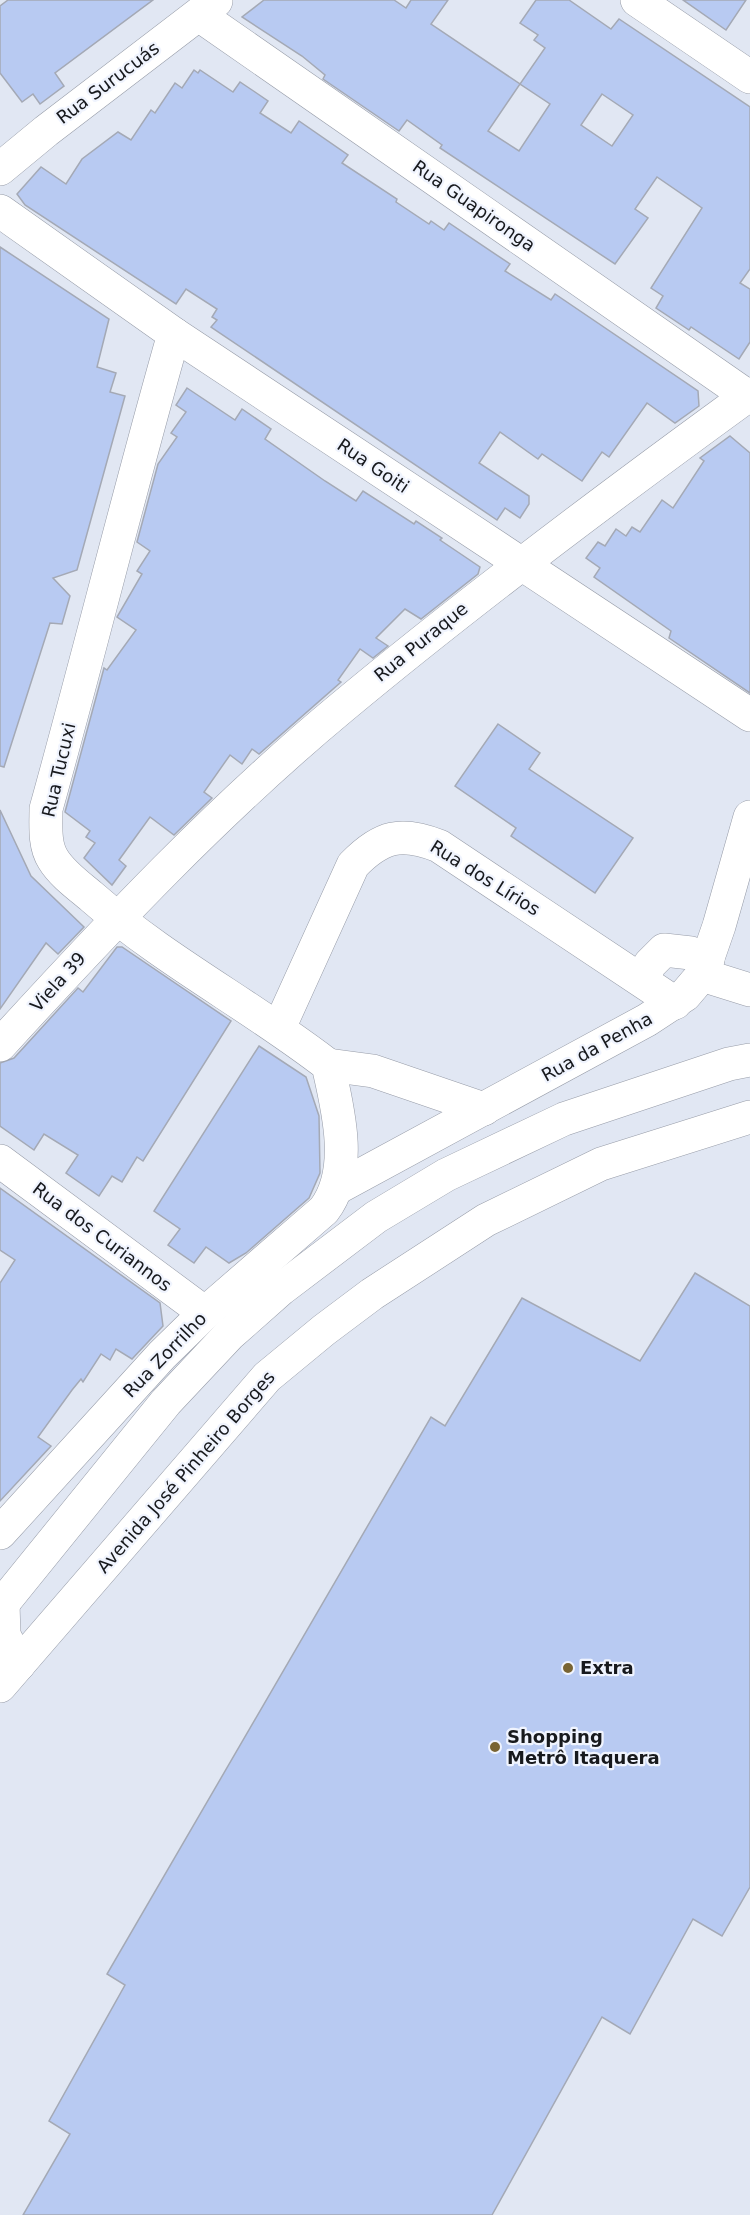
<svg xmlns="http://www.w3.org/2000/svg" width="750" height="2215" viewBox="0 0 750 2215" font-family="'DejaVu Sans',sans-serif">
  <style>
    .building { fill: #b8caf2; stroke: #a4a9b5; stroke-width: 1.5; fill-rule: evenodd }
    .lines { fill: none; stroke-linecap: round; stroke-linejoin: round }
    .minor-casing { stroke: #979ca8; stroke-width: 34 }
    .major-casing { stroke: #979ca8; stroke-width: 34 }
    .minor { stroke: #fff; stroke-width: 33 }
    .major { stroke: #fff; stroke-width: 33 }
    .poi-dot { fill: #796433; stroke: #f0f4fe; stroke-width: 2 }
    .labels { text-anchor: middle; stroke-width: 4.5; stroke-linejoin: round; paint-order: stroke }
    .street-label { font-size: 18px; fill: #17191d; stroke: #f0f4fe }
    .poi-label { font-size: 18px; font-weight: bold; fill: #17191d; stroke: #f0f4fe; text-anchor: start }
  </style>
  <rect width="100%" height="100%" fill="#e1e7f3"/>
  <g class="building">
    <path d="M 8,0 L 153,0 L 55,73 L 64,86 L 40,104 L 33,94 L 22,102 L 0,73 L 0,6 Z"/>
    <path d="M 264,0 L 394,0 L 406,8 L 411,0 L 448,0 L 431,24 L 520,84 L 488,131 L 519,151 L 550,104 L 520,84 L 545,48 L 534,40 L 538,35 L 520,23 L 536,0 L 569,0 L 611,29 L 619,19 L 750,107 L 750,269 L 740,283 L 750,289 L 750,342 L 739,359 L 691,327 L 689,330 L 656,308 L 663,296 L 651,288 L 702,208 L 657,177 L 635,209 L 648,218 L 615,264 L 440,148 L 442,145 L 407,120 L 399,131 L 323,79 L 325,75 L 302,56 L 242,17 ZM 602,94 L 633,115 L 612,146 L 581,125 Z"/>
    <path d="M 683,0 L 746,0 L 726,30 Z"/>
    <path d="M 194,70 L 198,73 L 200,70 L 233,92 L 240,82 L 255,92 L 268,101 L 260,113 L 291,133 L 299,121 L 348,155 L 342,163 L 397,199 L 396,202 L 429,224 L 431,221 L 444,230 L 449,223 L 510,264 L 505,271 L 551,300 L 555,294 L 698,391 L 699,406 L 675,423 L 647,403 L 609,457 L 602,452 L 582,481 L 542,454 L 538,459 L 500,432 L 479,463 L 529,496 L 529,504 L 520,518 L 505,508 L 497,520 L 211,327 L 217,320 L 212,317 L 217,309 L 186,289 L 176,304 L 25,205 L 17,194 L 41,167 L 66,184 L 82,159 L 118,132 L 131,140 L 151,110 L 155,113 L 175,83 L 182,88 Z"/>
    <path d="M 0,247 L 109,319 L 97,367 L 116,373 L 110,392 L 125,396 L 77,570 L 53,578 L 70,596 L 62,624 L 50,623 L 4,767 L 0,766 Z"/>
    <path d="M 187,388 L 235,420 L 242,409 L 271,429 L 265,439 L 325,481 L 356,501 L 363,491 L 414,524 L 416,521 L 442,538 L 440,540 L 480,567 L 478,574 L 421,619 L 405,609 L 376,638 L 388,646 L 373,658 L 360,649 L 338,680 L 341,682 L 259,754 L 252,749 L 242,764 L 230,755 L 204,792 L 212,798 L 174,835 L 150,817 L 119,860 L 126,866 L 112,885 L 84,858 L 95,843 L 86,837 L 90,831 L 65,812 L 104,668 L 107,670 L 136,630 L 117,617 L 142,574 L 137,571 L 150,551 L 137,542 L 158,464 L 177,437 L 171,433 L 186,412 L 176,405 Z"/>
    <path d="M 730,436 L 750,453 L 750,693 L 669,638 L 671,631 L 594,577 L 600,568 L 586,558 L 598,542 L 605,546 L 616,529 L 626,536 L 632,527 L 640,532 L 662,500 L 673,508 L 704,461 L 700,458 Z"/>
    <path d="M 498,724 L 540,753 L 529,769 L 633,838 L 595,893 L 511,836 L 516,828 L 455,786 Z"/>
    <path d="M 0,810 L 31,876 L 84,927 L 58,954 L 46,943 L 0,1009 Z"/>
    <path d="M 117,947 L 122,947 L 231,1021 L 143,1161 L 137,1157 L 122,1182 L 112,1176 L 99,1196 L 66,1173 L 78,1155 L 44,1134 L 34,1150 L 0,1126 L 0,1063 L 14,1058 L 78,988 L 83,992 Z"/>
    <path d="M 259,1046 L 306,1077 L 319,1116 L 320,1173 L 309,1198 L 246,1253 L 229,1263 L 206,1247 L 194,1263 L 168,1245 L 180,1229 L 154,1211 Z"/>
    <path d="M 0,1188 L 160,1303 L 163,1326 L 132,1359 L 116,1349 L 110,1360 L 101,1354 L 83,1382 L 81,1379 L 72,1390 L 38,1437 L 51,1446 L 0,1501 L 0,1283 L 15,1260 L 0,1250 Z"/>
    <path d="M 695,1273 L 750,1306 L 750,1887 L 722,1936 L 693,1919 L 630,2034 L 602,2017 L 492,2215 L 23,2215 L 70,2134 L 49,2121 L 125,1985 L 107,1974 L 431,1417 L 445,1426 L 522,1298 L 640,1361 Z"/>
  </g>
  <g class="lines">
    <defs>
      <g id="minor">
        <path d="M 637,0 L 750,77"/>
        <path d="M 199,15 L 750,398"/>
        <path d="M 0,169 L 46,131 L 216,1"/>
        <path d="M 0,211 L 174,334 L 750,715"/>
        <path d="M 702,975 L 750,990"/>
        <path d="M 642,980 L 650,964 L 664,950 L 691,953 L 708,960"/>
        <path d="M 279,1028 L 353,865 C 381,836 401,831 439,846 L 675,1003"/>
        <path d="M 0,1045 C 108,927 218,810 341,708 C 473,598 611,495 750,394"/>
        <path d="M 328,1065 L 373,1071 L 484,1109"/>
        <path d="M 0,1161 L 205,1313"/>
        <path d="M 337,1188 L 647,1020 L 685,995 L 702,975 L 719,926 L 750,817"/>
        <path d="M 0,1533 L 162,1355 L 205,1313 L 324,1210 C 354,1171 338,1109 328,1065 C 252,1006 165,961 92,897 C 79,886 62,874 53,859 C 44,845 46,825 46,809 C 90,651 129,491 174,334"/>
      </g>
      <g id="major">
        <path d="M 3,1604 L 4,1635 L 19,1664"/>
        <path d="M 0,1607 L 166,1402 L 229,1335 L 281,1289 L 376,1217 L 446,1175 L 564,1119 L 729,1064 L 750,1060"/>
        <path d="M 0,1686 L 267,1377 L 324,1330 L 372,1294 L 486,1220 L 601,1164 L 750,1117"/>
      </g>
    </defs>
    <use href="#minor" class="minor-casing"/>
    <use href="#major" class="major-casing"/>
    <use href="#minor" class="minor"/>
    <use href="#major" class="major"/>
  </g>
  <g class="poi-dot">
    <circle cx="568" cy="1668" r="6"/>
    <circle cx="495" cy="1747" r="6"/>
  </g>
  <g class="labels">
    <g class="street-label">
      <text transform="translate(108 83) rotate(-37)" y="6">Rua Surucuás</text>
      <text transform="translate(474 206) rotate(35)" y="6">Rua Guapironga</text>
      <text transform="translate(373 466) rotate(34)" y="6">Rua Goiti</text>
      <text transform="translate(421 642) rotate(-39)" y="6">Rua Puraque</text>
      <text transform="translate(59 770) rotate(-77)" y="6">Rua Tucuxi</text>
      <text transform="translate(485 878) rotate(32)" y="6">Rua dos Lírios</text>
      <text transform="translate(58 982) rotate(-48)" y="6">Viela 39</text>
      <text transform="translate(597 1047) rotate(-29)" y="6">Rua da Penha</text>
      <text transform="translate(102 1237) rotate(37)" y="6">Rua dos Curiannos</text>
      <text transform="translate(165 1355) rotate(-46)" y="6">Rua Zorrilho</text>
      <text transform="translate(186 1472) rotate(-49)" y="6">Avenida José Pinheiro Borges</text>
    </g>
    <g class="poi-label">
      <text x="580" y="1674">Extra</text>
      <text x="507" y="1743">Shopping<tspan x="507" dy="21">Metrô Itaquera</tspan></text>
    </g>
  </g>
</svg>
